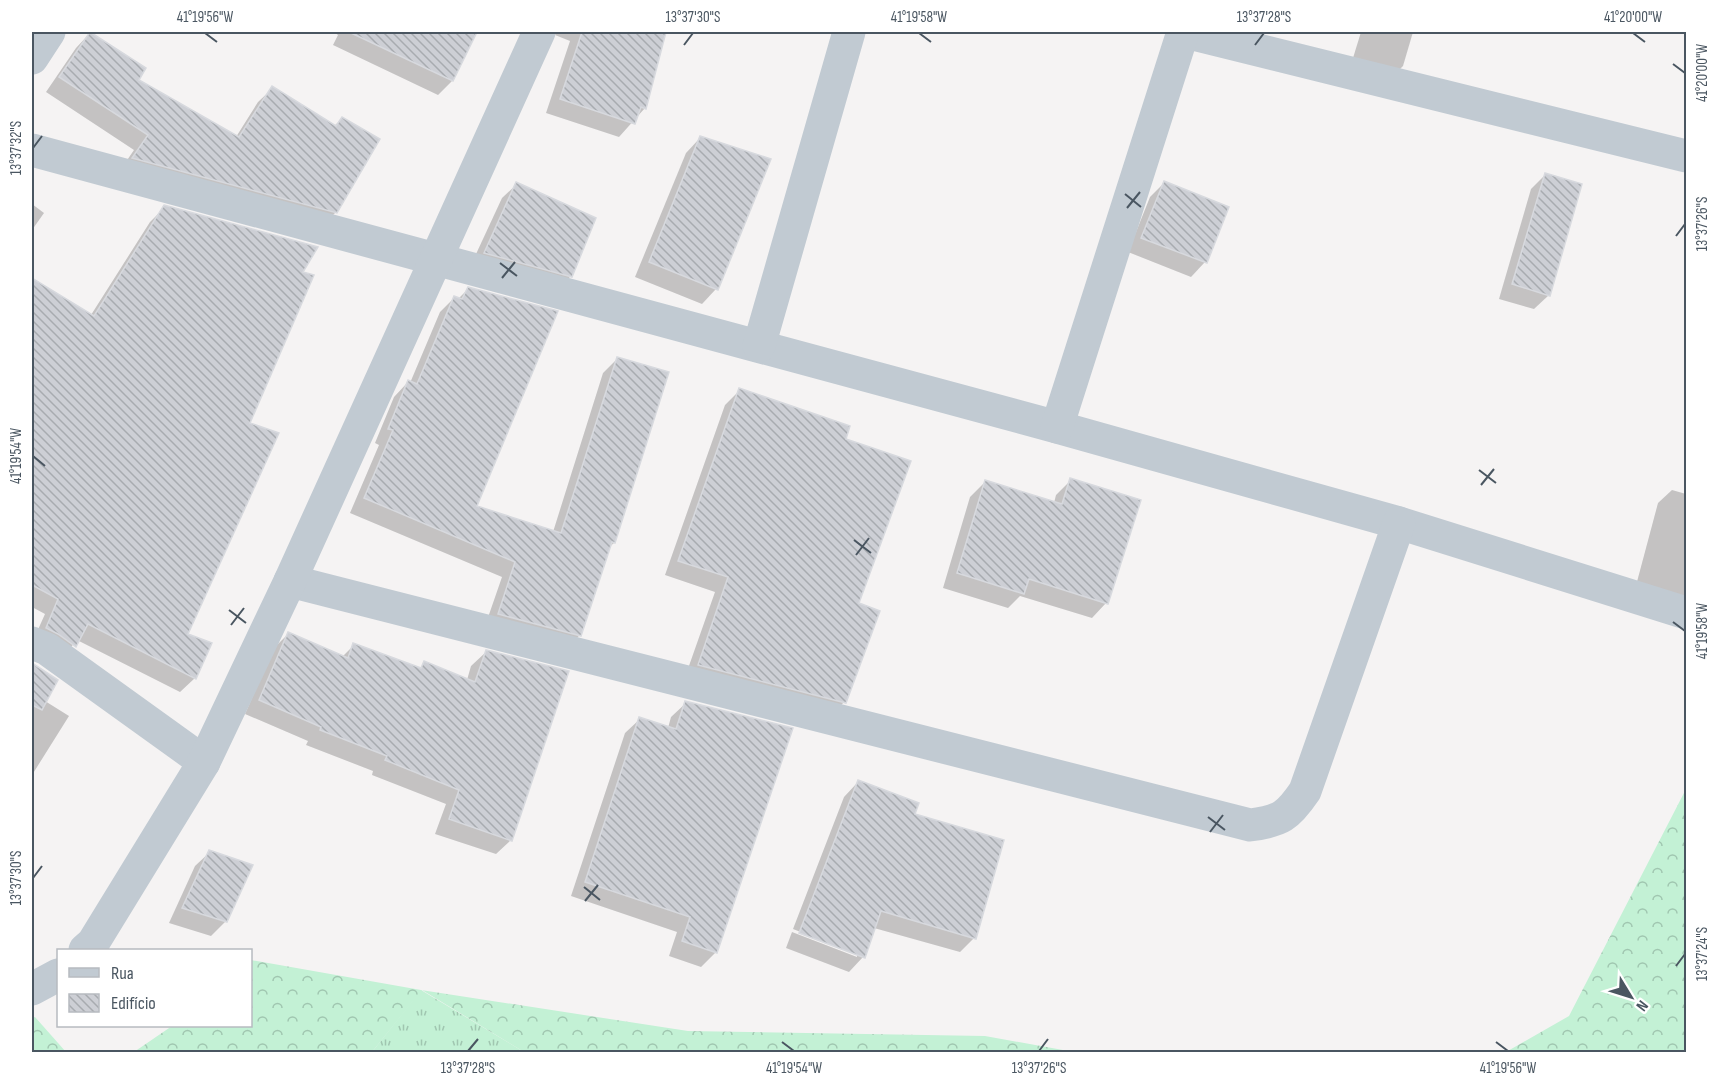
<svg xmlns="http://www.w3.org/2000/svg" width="1718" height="1084" viewBox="0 0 1718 1084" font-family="'Sofia Sans Condensed',sans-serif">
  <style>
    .grass { fill: url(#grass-tufts) }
    .forest { fill: url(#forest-crowns) }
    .shadow { fill: #0003 }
    .building { fill: url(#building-back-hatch); stroke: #d7d9de; stroke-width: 1.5 }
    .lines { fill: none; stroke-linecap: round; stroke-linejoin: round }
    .minor { stroke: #c1cad2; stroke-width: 33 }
    .ticks { fill: none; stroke: #4a5661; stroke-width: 2 }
    .neatline { fill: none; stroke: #4a5661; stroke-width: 2 }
    .ticks-label { font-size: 15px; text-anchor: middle; fill: #4a5661 }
  </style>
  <defs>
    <pattern id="grass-tufts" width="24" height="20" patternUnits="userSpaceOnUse" patternTransform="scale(1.5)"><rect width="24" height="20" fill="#c3f1d5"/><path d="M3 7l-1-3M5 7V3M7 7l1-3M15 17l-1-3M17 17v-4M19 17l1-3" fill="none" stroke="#a0c6b0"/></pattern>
    <pattern id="forest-crowns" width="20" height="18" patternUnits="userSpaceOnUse" patternTransform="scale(1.5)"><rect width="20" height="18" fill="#c3f1d5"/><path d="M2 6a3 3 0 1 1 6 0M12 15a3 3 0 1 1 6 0" fill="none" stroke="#a0c6b0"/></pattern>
    <pattern id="building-back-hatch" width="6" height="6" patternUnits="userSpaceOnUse" patternTransform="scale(1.5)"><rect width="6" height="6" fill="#cdcfd5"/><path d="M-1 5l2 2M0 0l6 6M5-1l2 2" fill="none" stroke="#a8abb0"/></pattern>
  </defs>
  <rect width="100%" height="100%" fill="#f5f3f3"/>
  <path class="grass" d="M 421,990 L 524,1052 L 372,1052 Z"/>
  <g class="forest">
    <path d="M 1686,789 L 1686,1052 L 1506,1052 L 1569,1016 Z"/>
    <path d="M 251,960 L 421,990 L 688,1031 L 985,1036 L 1074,1052 L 524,1052 L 422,990 L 372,1052 L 134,1052 L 172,1026 L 250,1026 Z"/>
    <path d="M 35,1017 L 66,1052 L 32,1052 L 32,1018 Z"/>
  </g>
  <g class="shadow">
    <path d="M 334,32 L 476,32 L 452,81 L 438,95 L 333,45 L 338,35 Z"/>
    <path d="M 557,32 L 665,32 L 645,108 L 619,137 L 546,113 L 570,41 L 555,35 Z"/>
    <path d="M 1361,32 L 1413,32 L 1403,66 L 1388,81 L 1349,71 Z"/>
    <path d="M 90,33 L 136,81 L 236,137 L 258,102 L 273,88 L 334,126 L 342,119 L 336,212 L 321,227 L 119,172 L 134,150 L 46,92 L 76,48 Z"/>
    <path d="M 700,138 L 716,289 L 702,304 L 635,277 L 686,153 Z"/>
    <path d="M 1545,175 L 1549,295 L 1534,309 L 1499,299 L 1531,189 Z"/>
    <path d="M 1164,183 L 1227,208 L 1205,262 L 1191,277 L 1128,252 L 1150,197 Z"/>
    <path d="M 517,184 L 571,276 L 556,290 L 470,267 L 502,198 Z"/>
    <path d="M 32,204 L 44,213 L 32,230 Z"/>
    <path d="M 165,207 L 301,273 L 248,424 L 186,634 L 195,678 L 180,692 L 77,640 L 60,660 L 32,643 L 45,614 L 32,607 L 32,404 L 38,396 L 32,392 L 32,280 L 91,315 L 150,222 Z"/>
    <path d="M 468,289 L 475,507 L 553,532 L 603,373 L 617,359 L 614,543 L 608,548 L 580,635 L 565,649 L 484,629 L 502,577 L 350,513 L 379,445 L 375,443 L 394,397 L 408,382 L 410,383 L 440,312 L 454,298 L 458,299 Z"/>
    <path d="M 740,390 L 844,440 L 857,604 L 844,702 L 830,717 L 684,680 L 715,592 L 665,575 L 725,405 Z"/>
    <path d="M 1071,480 L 1106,603 L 1092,618 L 1020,596 L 1008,608 L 943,588 L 970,497 L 985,482 L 1054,503 L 1056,495 Z"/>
    <path d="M 1672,490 L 1686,494 L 1686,603 L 1634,593 L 1658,503 Z"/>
    <path d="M 288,634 L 342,657 L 354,645 L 419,669 L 425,663 L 467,680 L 471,666 L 486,652 L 511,840 L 496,854 L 435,834 L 446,804 L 372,775 L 373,771 L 306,745 L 308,741 L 245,714 L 274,648 Z"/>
    <path d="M 32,665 L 56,680 L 45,701 L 69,716 L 32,775 Z"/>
    <path d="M 686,703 L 716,952 L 701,967 L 669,956 L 677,932 L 571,896 L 625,733 L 640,719 L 668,728 L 671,717 Z"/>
    <path d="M 858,782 L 913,815 L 974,938 L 960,952 L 874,928 L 863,957 L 849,972 L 786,948 L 792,932 L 857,957 L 857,954 L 793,929 L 844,797 Z"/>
    <path d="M 210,852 L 226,921 L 211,936 L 169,923 L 195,866 Z"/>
  </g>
  <g class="building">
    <path d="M 90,32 L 146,68 L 139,80 L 239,137 L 272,86 L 336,126 L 342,117 L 380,139 L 337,213 L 132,158 L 148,135 L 59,77 Z"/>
    <path d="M 349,32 L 477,32 L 453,81 Z"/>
    <path d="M 582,32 L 666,32 L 646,109 L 641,107 L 635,124 L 560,99 Z"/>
    <path d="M 700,136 L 771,159 L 718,290 L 649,262 Z"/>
    <path d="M 1545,173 L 1582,184 L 1550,296 L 1512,284 Z"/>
    <path d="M 1164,181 L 1229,207 L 1207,263 L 1141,238 Z"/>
    <path d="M 516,182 L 596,218 L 572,277 L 484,253 Z"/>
    <path d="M 164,205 L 318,247 L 303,272 L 314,275 L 250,423 L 279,433 L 188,634 L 212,643 L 196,679 L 88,624 L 76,647 L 58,634 L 46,628 L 58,599 L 32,585 L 32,278 L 94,316 Z"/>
    <path d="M 468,287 L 558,311 L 477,506 L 561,533 L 617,357 L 669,372 L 615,543 L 612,542 L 581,636 L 498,614 L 515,562 L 364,498 L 393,430 L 388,429 L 408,380 L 417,384 L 454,296 L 462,299 Z"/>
    <path d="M 739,388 L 850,426 L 846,439 L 911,461 L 859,603 L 880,611 L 846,703 L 698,665 L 728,577 L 678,561 Z"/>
    <path d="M 1070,478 L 1141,500 L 1108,604 L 1029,579 L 1024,594 L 957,573 L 985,480 L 1062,504 Z"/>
    <path d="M 288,632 L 348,658 L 353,643 L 421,668 L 424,661 L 475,682 L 486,650 L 569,671 L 512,841 L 449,819 L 459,790 L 385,760 L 387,756 L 320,730 L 321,727 L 259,700 Z"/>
    <path d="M 32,663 L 58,680 L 42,710 L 32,705 Z"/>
    <path d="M 685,701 L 793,728 L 717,953 L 682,941 L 690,917 L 585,882 L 639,717 L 676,729 Z"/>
    <path d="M 858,780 L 919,803 L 915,814 L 1004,840 L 976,939 L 881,911 L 865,958 L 799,933 Z"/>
    <path d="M 209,850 L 253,865 L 227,922 L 182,908 Z"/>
  </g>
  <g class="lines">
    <g class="minor">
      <path d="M 1185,32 L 1686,156"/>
      <path d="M 32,58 L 49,32"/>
      <path d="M 32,150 L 1057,427 L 1399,523 L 1686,613"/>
      <path d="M 759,346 L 849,32"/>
      <path d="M 1057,427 L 1183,32"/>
      <path d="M 290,581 L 1250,825 C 1281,821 1288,816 1305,791 L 1399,523"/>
      <path d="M 32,643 L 47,649 L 204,762"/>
      <path d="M 85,950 L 93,943 L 204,762 L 290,581 L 539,32"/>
      <path d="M 32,989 L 58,975"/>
    </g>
  </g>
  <path class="ticks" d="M 205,33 L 217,42M 919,33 L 931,42M 1633,33 L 1645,42M 684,45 L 693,33M 1255,45 L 1264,33M 1673,64 L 1685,73M 33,148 L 42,136M 1125,194 L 1141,207M 1127,208 L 1140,192M 1676,236 L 1685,224M 500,263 L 517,276M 502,278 L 515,262M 33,456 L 45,466M 1479,470 L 1496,483M 1481,485 L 1494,469M 854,540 L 871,553M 856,555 L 869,538M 229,610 L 246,623M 1673,622 L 1685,631M 231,625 L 244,608M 1208,817 L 1225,830M 1210,832 L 1223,815M 33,878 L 42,866M 584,887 L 600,900M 585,901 L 598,885M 1676,966 L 1685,954M 782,1042 L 794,1051M 1496,1042 L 1508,1051M 468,1051 L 478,1039M 1039,1051 L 1048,1039"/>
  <rect width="1718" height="1084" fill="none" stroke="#ffffff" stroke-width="66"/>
  <rect x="57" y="949" width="195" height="78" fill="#ffffff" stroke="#b7bbc0" stroke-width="1.5"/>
  <rect x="69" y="968" width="30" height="9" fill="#c1cad2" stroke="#b7bbc0" stroke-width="1.5"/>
  <text x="111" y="979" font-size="18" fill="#4a5661">Rua</text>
  <rect x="69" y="994" width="30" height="18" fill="url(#building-back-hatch)" stroke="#b7bbc0" stroke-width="1.5"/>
  <text x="111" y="1009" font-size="18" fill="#4a5661">Edifício</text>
  <g transform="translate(1631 997) rotate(128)" stroke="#ffffff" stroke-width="4.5" paint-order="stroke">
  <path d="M0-4.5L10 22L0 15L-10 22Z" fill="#4a5661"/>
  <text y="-9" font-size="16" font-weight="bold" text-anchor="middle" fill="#4a5661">N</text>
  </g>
  <rect x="33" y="33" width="1652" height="1018" class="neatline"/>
  <g class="ticks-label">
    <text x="205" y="22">41°19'56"W</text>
    <text x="693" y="22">13°37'30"S</text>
    <text x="919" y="22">41°19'58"W</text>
    <text x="1264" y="22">13°37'28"S</text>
    <text x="1633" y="22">41°20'00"W</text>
    <text transform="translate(1702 73) rotate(-90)" y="5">41°20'00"W</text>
    <text transform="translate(16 148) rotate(-90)" y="5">13°37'32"S</text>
    <text transform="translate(1702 224) rotate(-90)" y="5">13°37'26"S</text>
    <text transform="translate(16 456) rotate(-90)" y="5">41°19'54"W</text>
    <text transform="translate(1702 631) rotate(-90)" y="5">41°19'58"W</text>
    <text transform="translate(16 878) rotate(-90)" y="5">13°37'30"S</text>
    <text transform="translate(1702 954) rotate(-90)" y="5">13°37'24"S</text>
    <text x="468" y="1073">13°37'28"S</text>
    <text x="794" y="1073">41°19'54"W</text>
    <text x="1039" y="1073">13°37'26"S</text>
    <text x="1508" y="1073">41°19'56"W</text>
  </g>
</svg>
